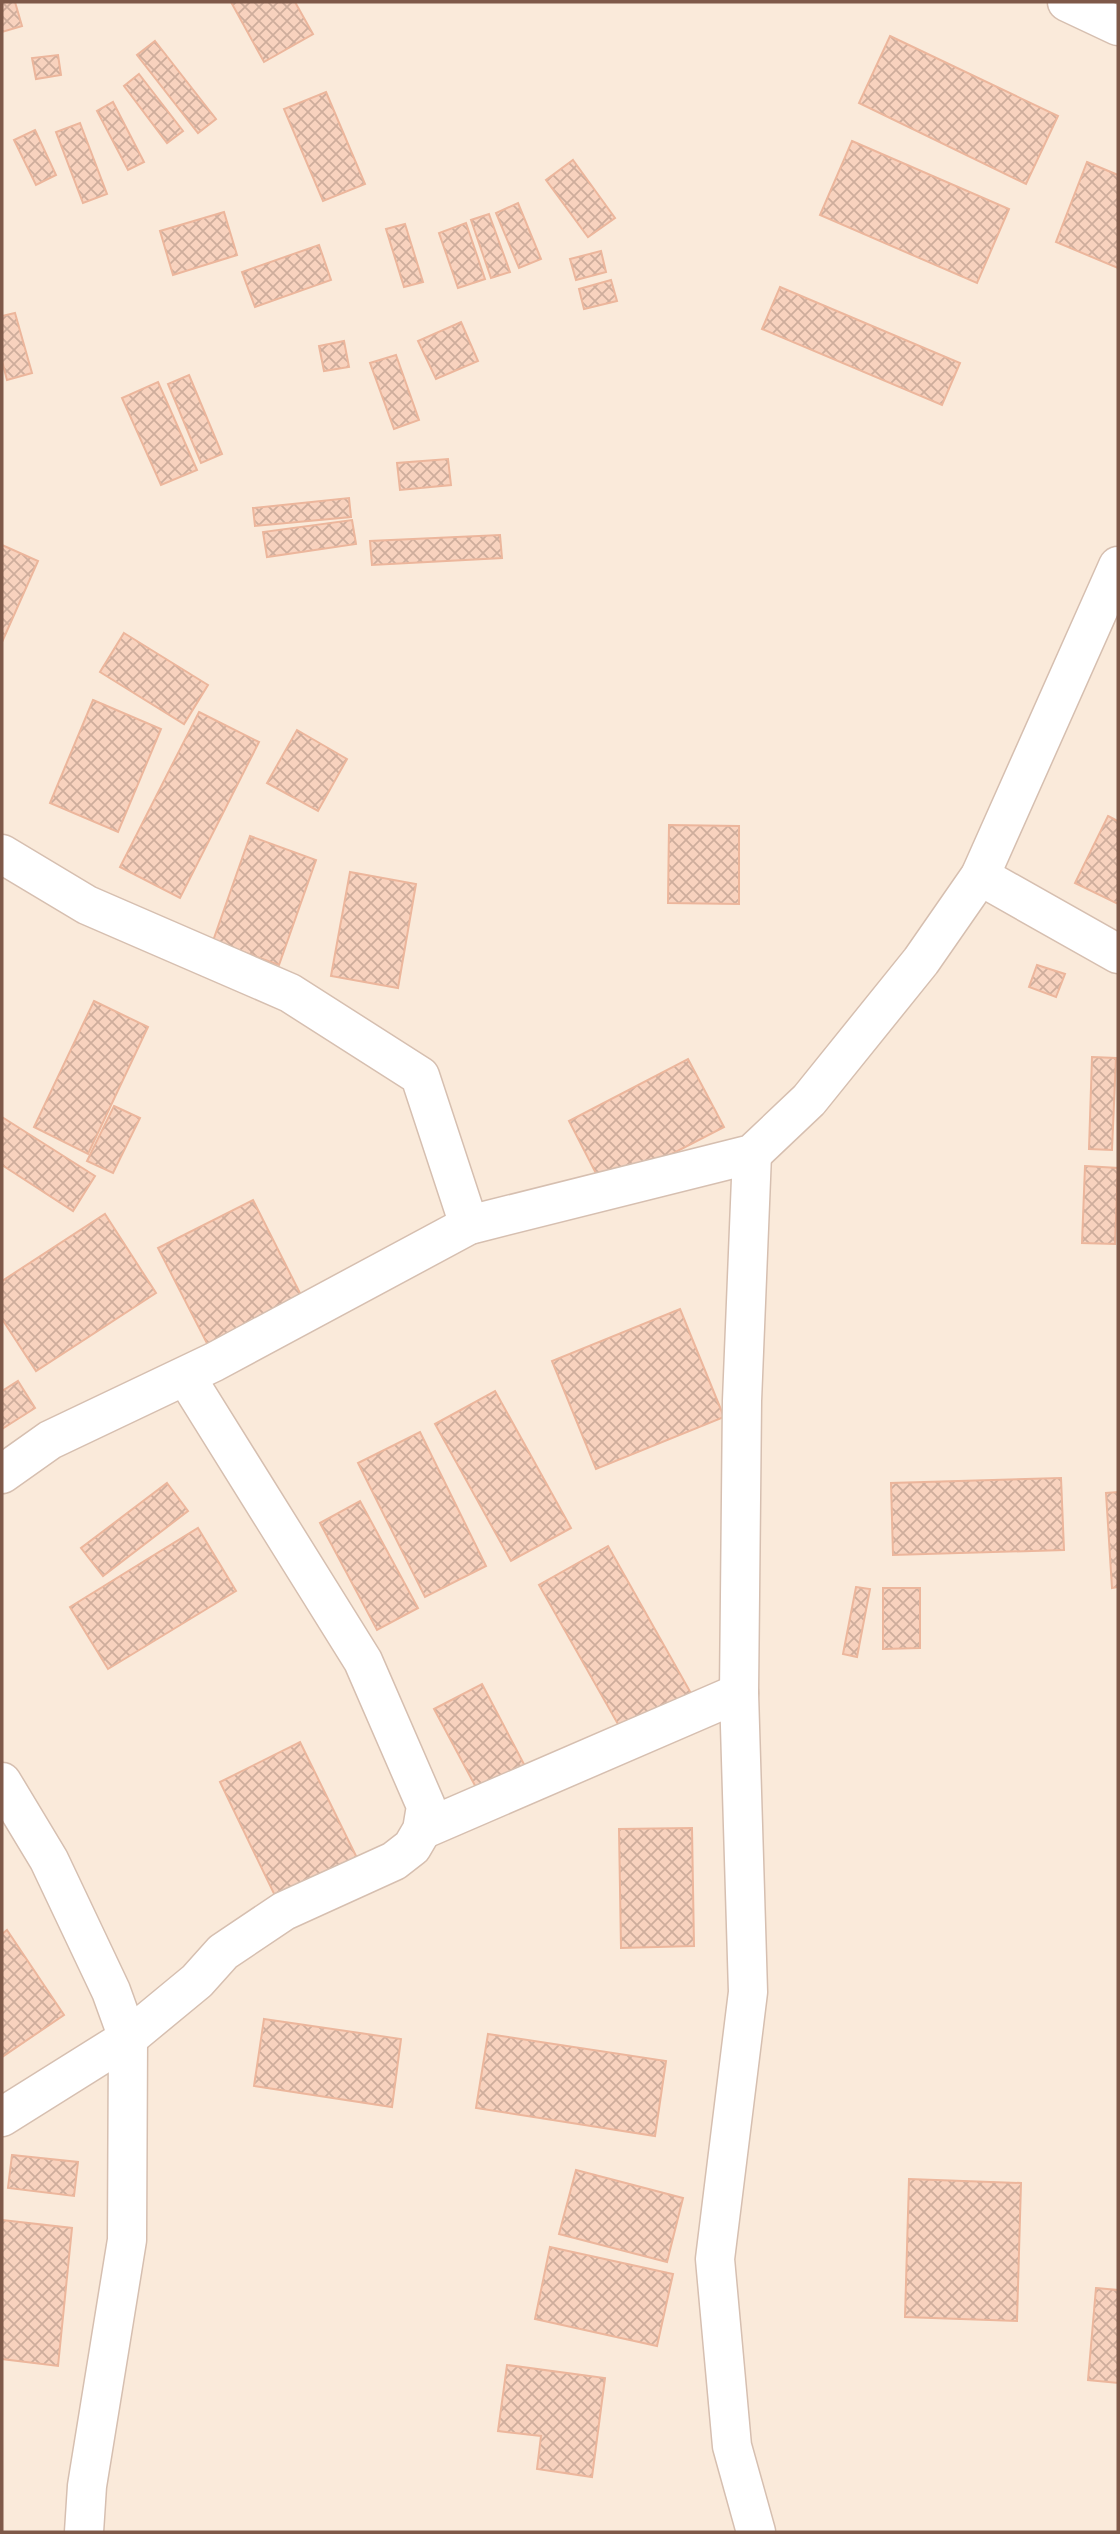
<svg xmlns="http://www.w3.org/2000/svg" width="1120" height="2534" viewBox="0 0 1120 2534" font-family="'Roboto Condensed',sans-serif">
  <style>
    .residential { fill: #faeada }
    .building { fill: url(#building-cross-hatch); stroke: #ecb69c; stroke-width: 2 }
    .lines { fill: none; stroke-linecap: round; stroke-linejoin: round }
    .minor-casing { stroke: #d6bfb0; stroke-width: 41 }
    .minor { stroke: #fff; stroke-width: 38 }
  </style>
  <defs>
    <pattern id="building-cross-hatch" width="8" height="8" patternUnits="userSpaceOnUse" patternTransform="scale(1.75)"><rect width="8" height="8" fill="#f8d2be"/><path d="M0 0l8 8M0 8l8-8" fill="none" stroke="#cead9c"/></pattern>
  </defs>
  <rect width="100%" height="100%" fill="#fff6ea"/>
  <rect class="residential" x="2" y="2" width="1116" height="2530"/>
  <g class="building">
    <path d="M 2,2 L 15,2 L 22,26 L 2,32 Z"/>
    <path d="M 231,2 L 295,2 L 313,34 L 264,62 Z"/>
    <path d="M 890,36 L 1058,116 L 1026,184 L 859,103 Z"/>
    <path d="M 155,41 L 216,119 L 198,133 L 137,55 Z"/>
    <path d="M 58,55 L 61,75 L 36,79 L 32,58 Z"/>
    <path d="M 139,74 L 183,131 L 167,143 L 124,86 Z"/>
    <path d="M 326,92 L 365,184 L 323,201 L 284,109 Z"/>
    <path d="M 113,102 L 144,162 L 128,170 L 97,111 Z"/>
    <path d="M 80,123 L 107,194 L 83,203 L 56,132 Z"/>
    <path d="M 35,130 L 56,175 L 36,185 L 14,140 Z"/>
    <path d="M 852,141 L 1009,209 L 977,283 L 820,215 Z"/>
    <path d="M 573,160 L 615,218 L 588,237 L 546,180 Z"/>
    <path d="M 1087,162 L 1118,175 L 1118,268 L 1056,242 Z"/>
    <path d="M 518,203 L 541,259 L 519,268 L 496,213 Z"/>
    <path d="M 224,212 L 237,255 L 173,275 L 160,231 Z"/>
    <path d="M 489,214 L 510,272 L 491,278 L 471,220 Z"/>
    <path d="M 466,223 L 485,279 L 458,288 L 439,233 Z"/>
    <path d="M 405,224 L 423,282 L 404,287 L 386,229 Z"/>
    <path d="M 319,245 L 331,280 L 255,307 L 242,272 Z"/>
    <path d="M 601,251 L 606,272 L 576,280 L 570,259 Z"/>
    <path d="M 611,280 L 617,301 L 584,309 L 579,289 Z"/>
    <path d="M 780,287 L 960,363 L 942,405 L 762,329 Z"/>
    <path d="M 15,313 L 32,373 L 7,380 L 2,361 L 2,316 Z"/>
    <path d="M 461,322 L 478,361 L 436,379 L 418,341 Z"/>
    <path d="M 344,341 L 349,367 L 324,371 L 319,346 Z"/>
    <path d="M 396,355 L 419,420 L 394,429 L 370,363 Z"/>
    <path d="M 189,375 L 222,454 L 201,463 L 168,384 Z"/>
    <path d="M 158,382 L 197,470 L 161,485 L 122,398 Z"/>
    <path d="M 448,459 L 451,485 L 400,490 L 397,463 Z"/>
    <path d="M 349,498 L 351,517 L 255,526 L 253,508 Z"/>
    <path d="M 352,520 L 356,544 L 267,557 L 263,532 Z"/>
    <path d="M 500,535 L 502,558 L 372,565 L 370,541 Z"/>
    <path d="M 2,545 L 38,561 L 2,642 Z"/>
    <path d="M 124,633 L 208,685 L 184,724 L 100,672 Z"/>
    <path d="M 93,700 L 161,729 L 118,832 L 50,803 Z"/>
    <path d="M 199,712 L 259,742 L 180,898 L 120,867 Z"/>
    <path d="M 297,730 L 347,759 L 318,811 L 267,783 Z"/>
    <path d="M 1108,816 L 1118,821 L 1118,904 L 1075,883 Z"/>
    <path d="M 669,825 L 739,826 L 739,904 L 668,903 Z"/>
    <path d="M 250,836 L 316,860 L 279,965 L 213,941 Z"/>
    <path d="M 350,872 L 416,884 L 398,988 L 331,976 Z"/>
    <path d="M 1037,965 L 1065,974 L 1056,997 L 1029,987 Z"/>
    <path d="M 94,1001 L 148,1027 L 88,1154 L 34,1127 Z"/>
    <path d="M 1092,1057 L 1116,1058 L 1112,1150 L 1089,1149 Z"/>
    <path d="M 688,1059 L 724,1127 L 604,1189 L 569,1121 Z"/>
    <path d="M 114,1106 L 140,1118 L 113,1173 L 87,1161 Z"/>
    <path d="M 2,1117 L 95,1176 L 73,1211 L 2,1165 Z"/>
    <path d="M 1085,1166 L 1118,1168 L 1115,1244 L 1082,1243 Z"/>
    <path d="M 253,1200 L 307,1307 L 213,1355 L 158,1248 Z"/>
    <path d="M 105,1214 L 156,1293 L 36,1371 L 2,1319 L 2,1281 Z"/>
    <path d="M 680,1309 L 724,1417 L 596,1469 L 552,1361 Z"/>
    <path d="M 18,1381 L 35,1408 L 2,1429 L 2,1391 Z"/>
    <path d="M 495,1391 L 571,1528 L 511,1561 L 435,1424 Z"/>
    <path d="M 420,1432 L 486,1566 L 425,1597 L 358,1463 Z"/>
    <path d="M 1061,1478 L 1064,1550 L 893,1555 L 891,1483 Z"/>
    <path d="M 167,1483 L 188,1511 L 103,1576 L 81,1548 Z"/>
    <path d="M 1118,1492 L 1118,1587 L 1112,1588 L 1106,1493 Z"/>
    <path d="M 360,1501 L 418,1608 L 377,1630 L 320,1523 Z"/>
    <path d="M 198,1528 L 236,1591 L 108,1669 L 70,1607 Z"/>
    <path d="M 608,1546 L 692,1695 L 623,1733 L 539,1585 Z"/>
    <path d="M 856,1587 L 870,1589 L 857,1657 L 843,1654 Z"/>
    <path d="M 883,1588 L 920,1588 L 920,1648 L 883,1649 Z"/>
    <path d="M 482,1684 L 526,1768 L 479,1793 L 434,1709 Z"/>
    <path d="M 300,1742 L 360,1864 L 279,1904 L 220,1782 Z"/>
    <path d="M 692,1828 L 694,1946 L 621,1948 L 619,1829 Z"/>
    <path d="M 7,1930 L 64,2015 L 2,2057 L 2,1934 Z"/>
    <path d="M 264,2019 L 401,2039 L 392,2107 L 254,2086 Z"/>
    <path d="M 488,2034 L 666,2061 L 655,2136 L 476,2108 Z"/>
    <path d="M 12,2155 L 78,2162 L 74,2196 L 8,2188 Z"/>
    <path d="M 576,2170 L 683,2198 L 667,2262 L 559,2234 Z"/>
    <path d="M 909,2179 L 1021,2183 L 1017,2321 L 905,2317 Z"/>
    <path d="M 2,2220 L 72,2228 L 58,2366 L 2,2359 Z"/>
    <path d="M 550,2247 L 673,2274 L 657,2346 L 535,2319 Z"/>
    <path d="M 1096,2288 L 1118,2290 L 1118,2383 L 1088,2380 Z"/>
    <path d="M 507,2365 L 605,2378 L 592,2477 L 537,2469 L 541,2436 L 498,2431 Z"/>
  </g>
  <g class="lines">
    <defs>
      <g id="minor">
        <path d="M 1067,2 L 1118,26"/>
        <path d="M 2,854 L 87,905 L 290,993 L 420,1076 L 469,1225"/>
        <path d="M 980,876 L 1118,954"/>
        <path d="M 752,1154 L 742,1401 L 739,1693 L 748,1992 L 715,2259 L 732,2446 L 756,2532"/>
        <path d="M 2,1474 L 50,1440 L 214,1362 L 469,1225 L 752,1154 L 809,1100 L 921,961 L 980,876 L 1118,566"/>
        <path d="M 2,1782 L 49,1860 L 111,1991 L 128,2038 L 127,2240 L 87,2486 L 84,2532"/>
        <path d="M 422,1830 L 739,1693"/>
        <path d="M 2,2117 L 128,2038 L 197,1981 L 223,1952 L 284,1911 L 394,1861 L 412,1847 L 422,1830 L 426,1806 L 363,1661 L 186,1377"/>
      </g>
    </defs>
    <use href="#minor" class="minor-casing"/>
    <use href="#minor" class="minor"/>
  </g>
  <rect width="1120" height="2534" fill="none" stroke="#7e5949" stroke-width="7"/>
</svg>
